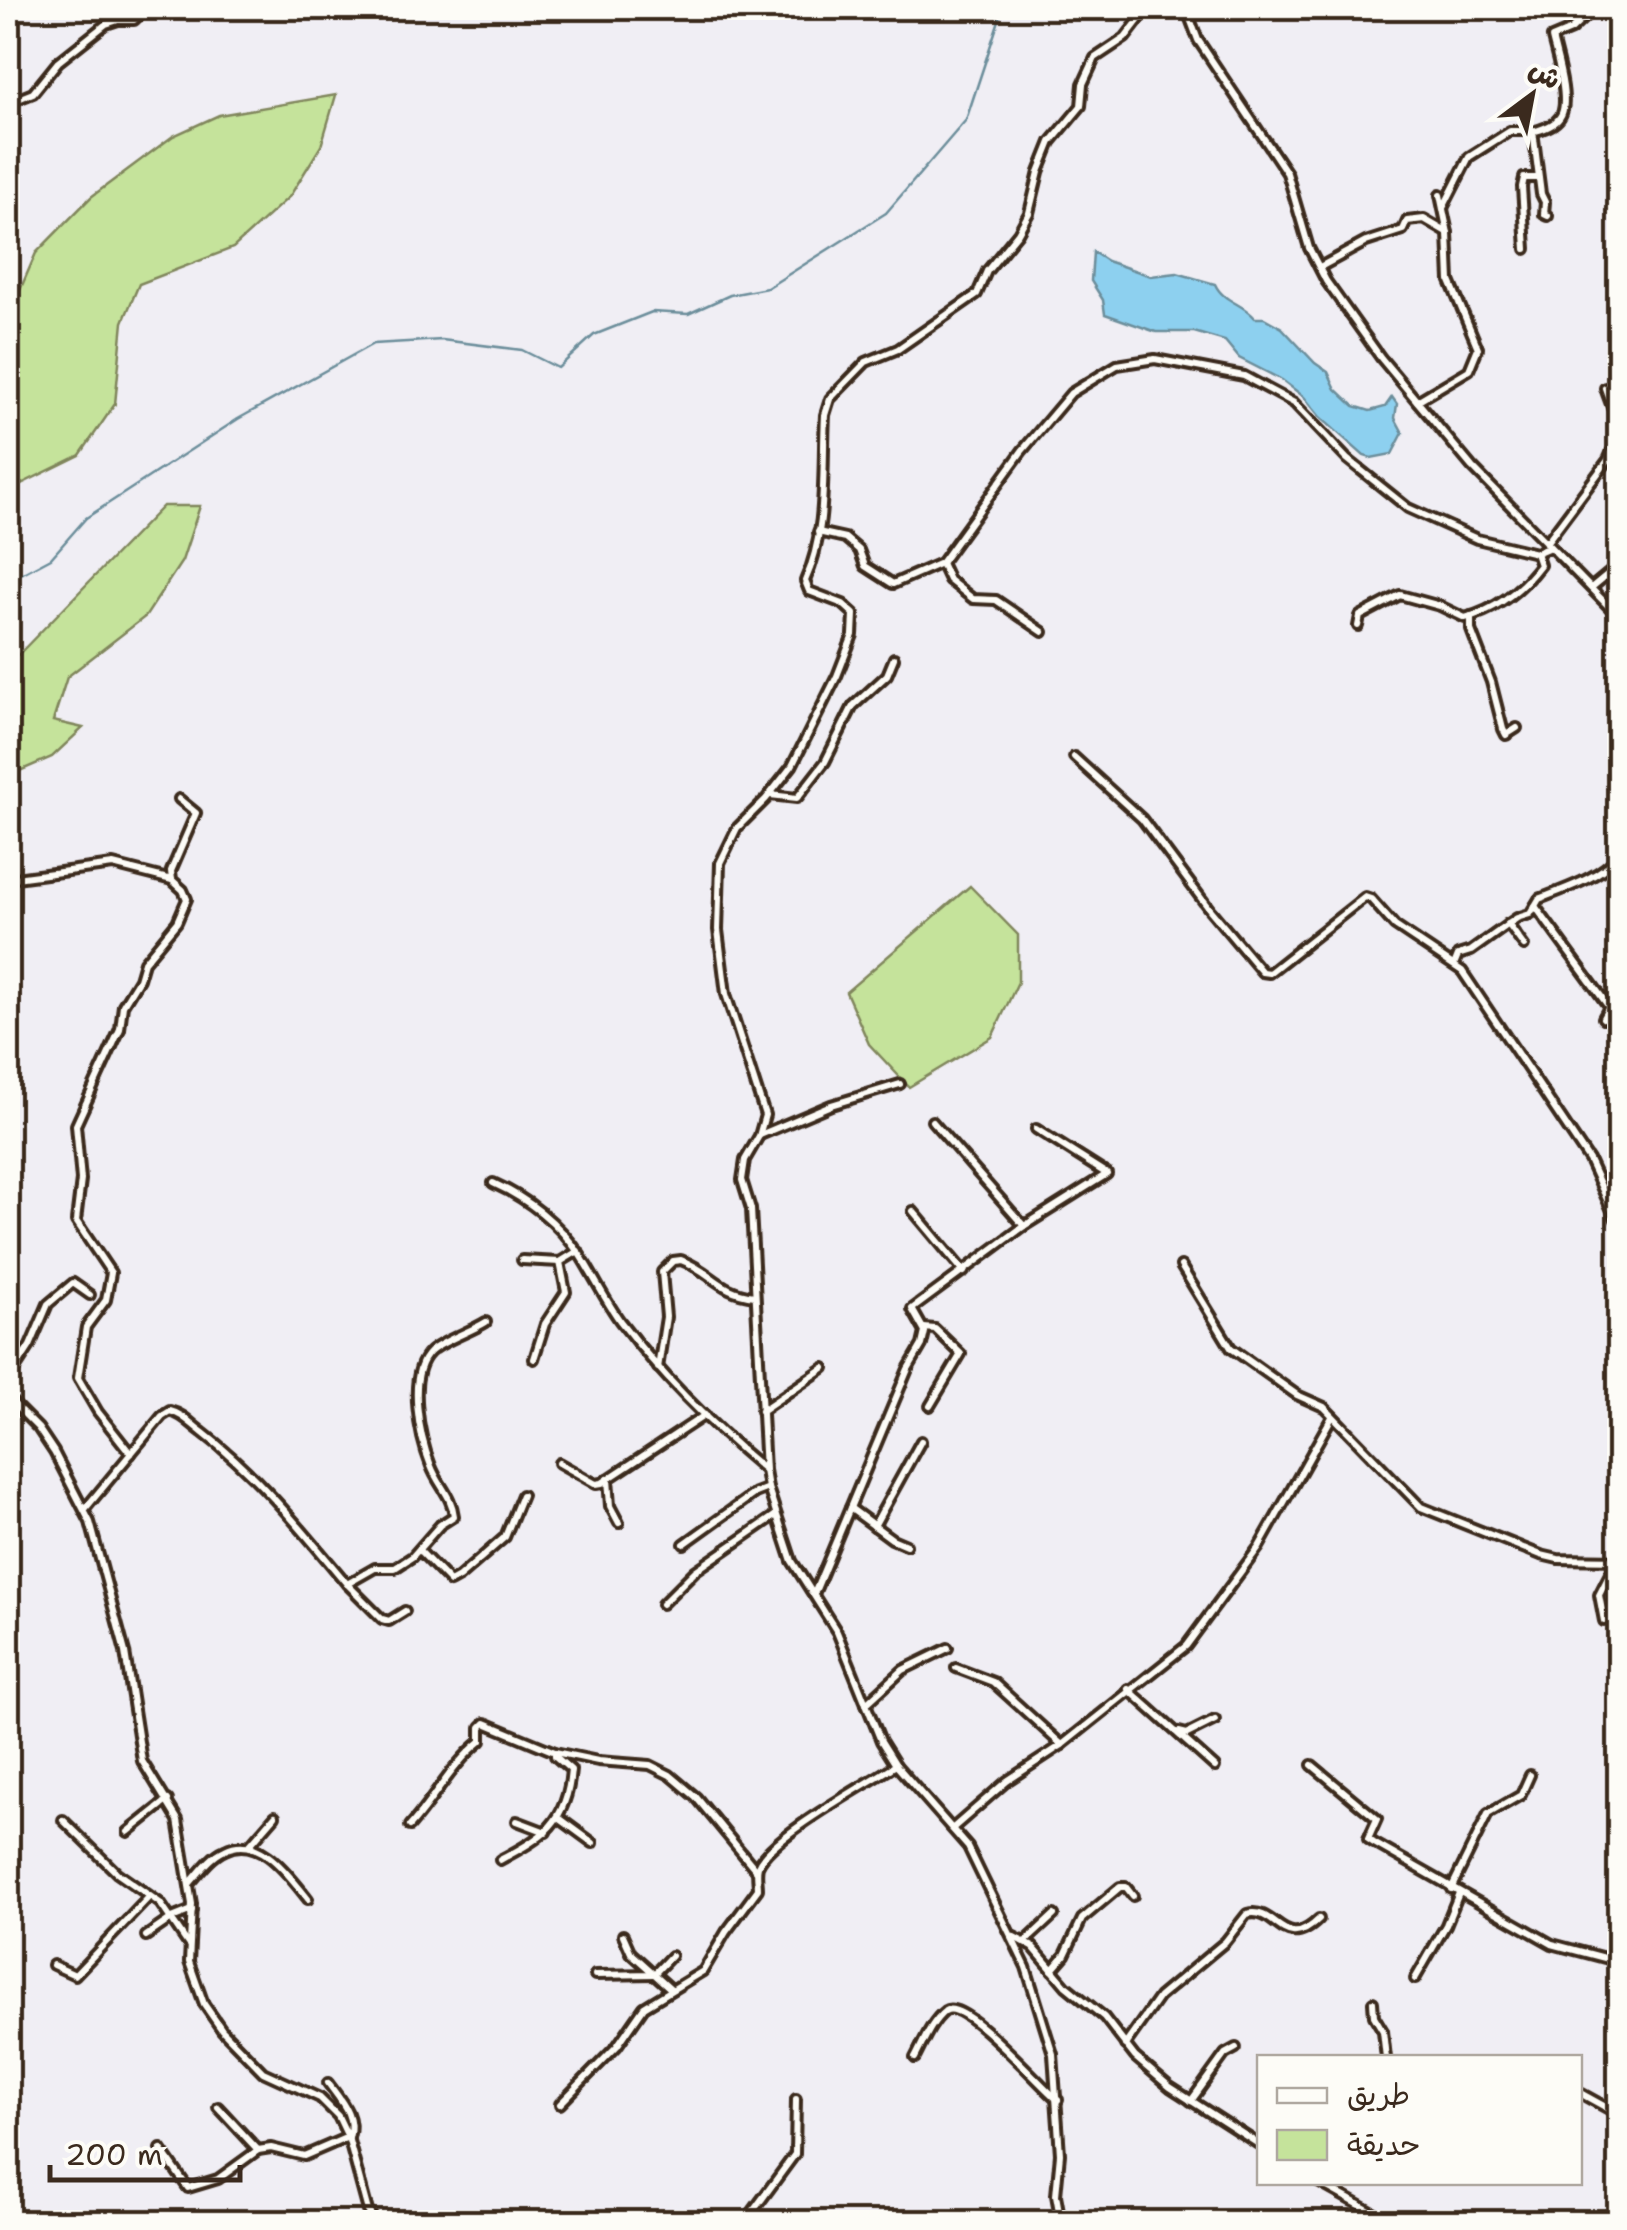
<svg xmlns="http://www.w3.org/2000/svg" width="1627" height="2230" viewBox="0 0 1627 2230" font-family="'Shantell Sans','Playpen Sans Arabic',sans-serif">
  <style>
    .green { fill: #c5e39b; stroke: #80865c; stroke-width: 2.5 }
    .water { fill: #8dd0ef; stroke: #6c8e9b; stroke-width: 2.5 }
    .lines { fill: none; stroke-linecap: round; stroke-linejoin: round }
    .stream { stroke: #6c8e9b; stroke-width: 2.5 }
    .minor-casing { stroke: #3b2a1e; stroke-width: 14 }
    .minor { stroke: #fdfcf7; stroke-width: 6 }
  </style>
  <rect width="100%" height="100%" fill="#f0eef4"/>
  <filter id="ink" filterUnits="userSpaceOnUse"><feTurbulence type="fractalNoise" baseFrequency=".01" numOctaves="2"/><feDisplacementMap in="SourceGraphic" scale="20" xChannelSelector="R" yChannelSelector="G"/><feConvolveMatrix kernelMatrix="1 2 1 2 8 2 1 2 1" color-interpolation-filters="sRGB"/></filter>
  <g filter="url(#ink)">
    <g class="green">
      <path d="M 336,95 L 321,146 L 290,196 L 233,248 L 139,284 L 123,322 L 115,404 L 80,455 L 21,484 L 8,487 L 8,318 L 36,253 L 91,197 L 173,136 L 219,115 Z"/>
      <path d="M 163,506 L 200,506 L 182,561 L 146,616 L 67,677 L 53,721 L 83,728 L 52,757 L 8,776 L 8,653 L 18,655 Z"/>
      <path d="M 970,886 L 1018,935 L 1018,982 L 992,1037 L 909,1087 L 869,1044 L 846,992 Z"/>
    </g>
    <path class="water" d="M 1093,252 L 1107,261 L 1151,276 L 1177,273 L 1215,284 C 1223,302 1243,303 1255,318 L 1264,318 L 1282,328 L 1315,363 L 1328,372 L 1336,389 L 1354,406 L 1370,411 L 1385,407 L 1392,397 L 1397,404 L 1395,418 L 1403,433 L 1392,454 L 1371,458 L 1364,456 L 1320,417 L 1304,397 L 1282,380 L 1239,358 L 1225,341 L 1194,332 L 1156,332 L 1105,314 L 1103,300 L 1091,281 Z"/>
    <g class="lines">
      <path class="stream" d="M 8,581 L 51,558 L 86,518 L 238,419 L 373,344 L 442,340 L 522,350 L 558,368 L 594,335 L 652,312 L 688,314 L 730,295 L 767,288 L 886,213 L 966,120 L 1003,8"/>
      <defs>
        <g id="minor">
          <path d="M 1186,8 L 1198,40 L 1287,173 L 1309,248 L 1326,281 L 1381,358 L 1472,467 L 1620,618"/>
          <path d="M 8,103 L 33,93 L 58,62 L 106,24 L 118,20 L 134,20 L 146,8"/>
          <path d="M 1533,132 C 1542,129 1554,126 1560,117 C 1571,102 1556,56 1552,38 L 1571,30 L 1594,8"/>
          <path d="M 1443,208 L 1469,157 L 1510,131 L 1533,131 L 1541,194 L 1545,202 L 1544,214 L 1548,216"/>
          <path d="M 1526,249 L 1522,187 L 1524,178 L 1538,178"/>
          <path d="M 1320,267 L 1366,242 L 1403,230 L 1407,221 L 1424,219 L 1448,233 L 1440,195"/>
          <path d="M 1605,388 L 1620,429"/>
          <path d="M 1417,401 L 1469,370 L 1478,348 L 1450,281 L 1448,233"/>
          <path d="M 818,532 L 845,538 L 859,550 L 865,566 L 893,584 L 941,563 L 1022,451 L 1071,393 L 1117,365 L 1155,359 L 1244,376 L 1294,403 L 1347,459 L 1408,508 L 1477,539 L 1536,553 L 1550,547"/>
          <path d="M 1546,543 L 1608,460 L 1620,433"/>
          <path d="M 941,563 L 949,580 L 973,599 L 996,600 L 1043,632"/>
          <path d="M 1591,588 L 1620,564"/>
          <path d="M 1471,616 L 1471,630 L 1491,682 L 1503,729 L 1506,735 L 1517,728"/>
          <path d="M 1358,626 L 1360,616 L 1400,595 L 1440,606 L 1465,618 C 1496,610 1521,590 1540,565 L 1536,553"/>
          <path d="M 1074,757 L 1142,819 L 1210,910 L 1262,972 L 1269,973 L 1365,897 L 1371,899 L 1395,926 L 1462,971 L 1589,1160 L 1620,1228"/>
          <path d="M 770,795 L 797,798 L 825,762 L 853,706 L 887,675 L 894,658"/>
          <path d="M 8,879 L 113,865 L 172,880"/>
          <path d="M 1535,906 L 1609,1007 L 1603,1018"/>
          <path d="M 1508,924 L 1524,946"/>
          <path d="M 1454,965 L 1458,955 L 1471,951 L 1517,918 L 1530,914 L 1539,899 C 1562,890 1592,880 1610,864 L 1620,870"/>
          <path d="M 1609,1007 L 1620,1022"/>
          <path d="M 932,1121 L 1024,1226"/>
          <path d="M 760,1135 L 831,1105 L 900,1084"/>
          <path d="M 493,1183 C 527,1198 559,1223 580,1255 C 594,1277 605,1300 620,1321 C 662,1376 711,1425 764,1469"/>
          <path d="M 913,1211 L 964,1272"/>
          <path d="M 522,1260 L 560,1262"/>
          <path d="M 1181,1266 L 1231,1348 L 1297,1395 L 1324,1407 L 1421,1507 L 1541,1555 L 1558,1559 L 1620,1560"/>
          <path d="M 924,1328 L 935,1329 L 961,1354 L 930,1406"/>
          <path d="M 534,1359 L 545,1324 L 566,1292 L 560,1262 L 578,1251"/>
          <path d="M 658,1368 L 666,1317 L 662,1272 L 673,1261 L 681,1260 C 713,1272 718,1292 755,1296"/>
          <path d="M 8,1380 L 30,1346 L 48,1304 L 73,1283 L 90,1295"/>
          <path d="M 8,1398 L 38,1428 L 54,1452 L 90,1522 L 125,1652 L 142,1761 L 178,1820 L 192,1904 L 189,1962 L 204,2004 L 222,2030 L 263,2072 L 320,2098 L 338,2116 L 348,2137 L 368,2211 L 376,2222"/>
          <path d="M 761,1411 L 824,1368"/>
          <path d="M 131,1454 L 98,1412 L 78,1378 L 86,1327 L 106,1300 L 111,1273 L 76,1221 L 81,1180 L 76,1125 L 120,1029 L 123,1005 L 139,979 L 144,962 L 177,922 L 187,899 L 183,890 L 172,880 L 171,871 L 196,813 L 179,799"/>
          <path d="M 559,1463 L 596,1484 L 602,1483 L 705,1415"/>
          <path d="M 608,1479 L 610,1506 L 619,1523"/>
          <path d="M 850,1508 L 892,1539 L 906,1545"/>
          <path d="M 85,1509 L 162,1416 L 170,1411 C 183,1414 191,1424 202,1432 C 258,1475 302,1530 347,1584 L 375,1568 L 395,1568 L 412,1557 L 440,1525 L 454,1516 C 452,1496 438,1485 431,1466 C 420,1438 406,1375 430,1352 C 440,1342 472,1331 486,1322"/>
          <path d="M 874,1526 L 921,1441"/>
          <path d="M 684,1544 L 755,1493 L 768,1488"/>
          <path d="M 419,1550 L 450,1582 L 459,1577 L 505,1537 L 522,1495"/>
          <path d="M 347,1584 L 382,1619 L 389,1621 L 405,1611"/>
          <path d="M 814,1594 L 908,1369 L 922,1345 L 925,1332 L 912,1309 L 1024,1226 L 1107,1174 L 1036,1129"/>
          <path d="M 662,1604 L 695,1571 L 776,1515"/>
          <path d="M 1604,1621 L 1599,1595 L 1617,1560"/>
          <path d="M 956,1668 L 993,1682 L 1062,1745"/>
          <path d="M 1128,1689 L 1215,1767"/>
          <path d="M 866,1704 L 903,1670 L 948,1648"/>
          <path d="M 1179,1732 L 1187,1734 L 1215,1720"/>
          <path d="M 1312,1765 L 1377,1819 L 1368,1839 L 1374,1843 L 1552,1944 L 1620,1962"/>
          <path d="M 559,1818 L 593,1843"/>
          <path d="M 63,1820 L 117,1873 L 160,1903 L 188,1944"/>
          <path d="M 517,1821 L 546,1832"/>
          <path d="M 410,1826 C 435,1798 452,1764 481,1741 L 481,1727 L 485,1723 L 555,1752 L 598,1761 L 650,1765 L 670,1775 L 696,1797 L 756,1870"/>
          <path d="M 953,1828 L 1007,1781 L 1062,1745 L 1186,1646 L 1259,1547 L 1332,1417"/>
          <path d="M 128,1832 L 168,1800"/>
          <path d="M 249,1846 L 275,1816"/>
          <path d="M 500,1860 C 543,1837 567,1823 571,1770 L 555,1756 L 555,1752"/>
          <path d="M 190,1883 C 200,1872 211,1856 225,1850 C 260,1832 290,1877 308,1899"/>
          <path d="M 1451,1889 L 1488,1814 L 1521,1795 L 1530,1775"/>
          <path d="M 623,1935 L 631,1953 L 671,1989"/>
          <path d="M 146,1936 L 172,1918 L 192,1910"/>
          <path d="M 1014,1937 L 1033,1947 L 1066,1986 L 1104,2017 L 1135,2057 L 1170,2087 L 1260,2145"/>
          <path d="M 1025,1942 L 1054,1915"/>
          <path d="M 53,1965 L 75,1975 L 149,1897"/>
          <path d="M 1052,1970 L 1065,1955 L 1082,1919 L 1120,1887 L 1126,1887 L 1133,1896"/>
          <path d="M 595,1975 L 654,1974 L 671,1956"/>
          <path d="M 1415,1979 L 1446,1925 L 1459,1893"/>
          <path d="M 1373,2002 L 1374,2016 L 1383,2031 L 1386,2058"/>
          <path d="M 1125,2045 L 1159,1997 L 1225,1942 L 1247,1914 C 1277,1906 1283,1955 1319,1919"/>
          <path d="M 915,2058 C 923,2043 931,2022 945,2011 C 964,1997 1039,2085 1058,2100"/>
          <path d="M 328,2083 C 341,2101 356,2116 349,2138"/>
          <path d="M 1580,2093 L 1620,2115"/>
          <path d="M 1191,2101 L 1225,2054 L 1236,2048"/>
          <path d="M 560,2104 L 617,2046 L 644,2007 L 703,1971 L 726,1932 L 758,1889 C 758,1882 756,1873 758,1866 C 769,1837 866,1785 896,1765"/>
          <path d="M 218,2107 L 258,2150"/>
          <path d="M 161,2149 L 188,2188 L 218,2179 L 258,2150 L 271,2148 L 304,2156 L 348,2137"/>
          <path d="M 1318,2182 L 1390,2222"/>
          <path d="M 745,2222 L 795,2154 L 796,2099"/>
          <path d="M 1061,2222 L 1056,2195 L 1060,2154 L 1053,2054 L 1026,1967 L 968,1847 L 896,1765 L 881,1741 L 837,1632 L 792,1561 L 768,1488 L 765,1470 L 751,1209 L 742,1180 L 745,1160 L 759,1136 L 765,1115 L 726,994 L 718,930 L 720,863 L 737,828 L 766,799 L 792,766 L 837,676 L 853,635 L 854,614 L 843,604 L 809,591 L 805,581 C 828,531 822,469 825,415 L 830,399 L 866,362 L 898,349 L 977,294 L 987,271 L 1018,233 L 1029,213 L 1039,172 L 1051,142 L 1081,106 L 1083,84 L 1095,58 L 1125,38 L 1148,8"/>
        </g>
      </defs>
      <use href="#minor" class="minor-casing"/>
      <use href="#minor" class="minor"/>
    </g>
  </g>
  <rect width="1627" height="2230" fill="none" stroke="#fdfcf7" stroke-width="40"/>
  <rect x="20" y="20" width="1587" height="2190" fill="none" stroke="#3b2a1e" stroke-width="4" filter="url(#ink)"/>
  <rect x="1257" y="2055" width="325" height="130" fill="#fdfcf7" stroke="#afa8a0" stroke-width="2.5"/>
  <rect x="1277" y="2088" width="50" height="15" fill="#fdfcf7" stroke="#afa8a0" stroke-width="2.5"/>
  <text x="1347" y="2105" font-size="30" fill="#3b2a1e">طريق</text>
  <rect x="1277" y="2130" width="50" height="30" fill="#c5e39b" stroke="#afa8a0" stroke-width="2.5"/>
  <text x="1347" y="2155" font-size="30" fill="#3b2a1e">حديقة</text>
  <g transform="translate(1532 95) rotate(32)" stroke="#fdfcf7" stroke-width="8" paint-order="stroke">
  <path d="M0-8L18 38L0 25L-18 38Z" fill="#3b2a1e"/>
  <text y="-15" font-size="28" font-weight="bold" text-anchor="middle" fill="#3b2a1e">ش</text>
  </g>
  <path d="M50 2165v15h190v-15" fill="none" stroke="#3b2a1e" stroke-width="5"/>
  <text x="65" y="2165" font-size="30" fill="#3b2a1e" stroke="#fdfcf7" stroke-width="8" paint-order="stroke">200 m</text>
</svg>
